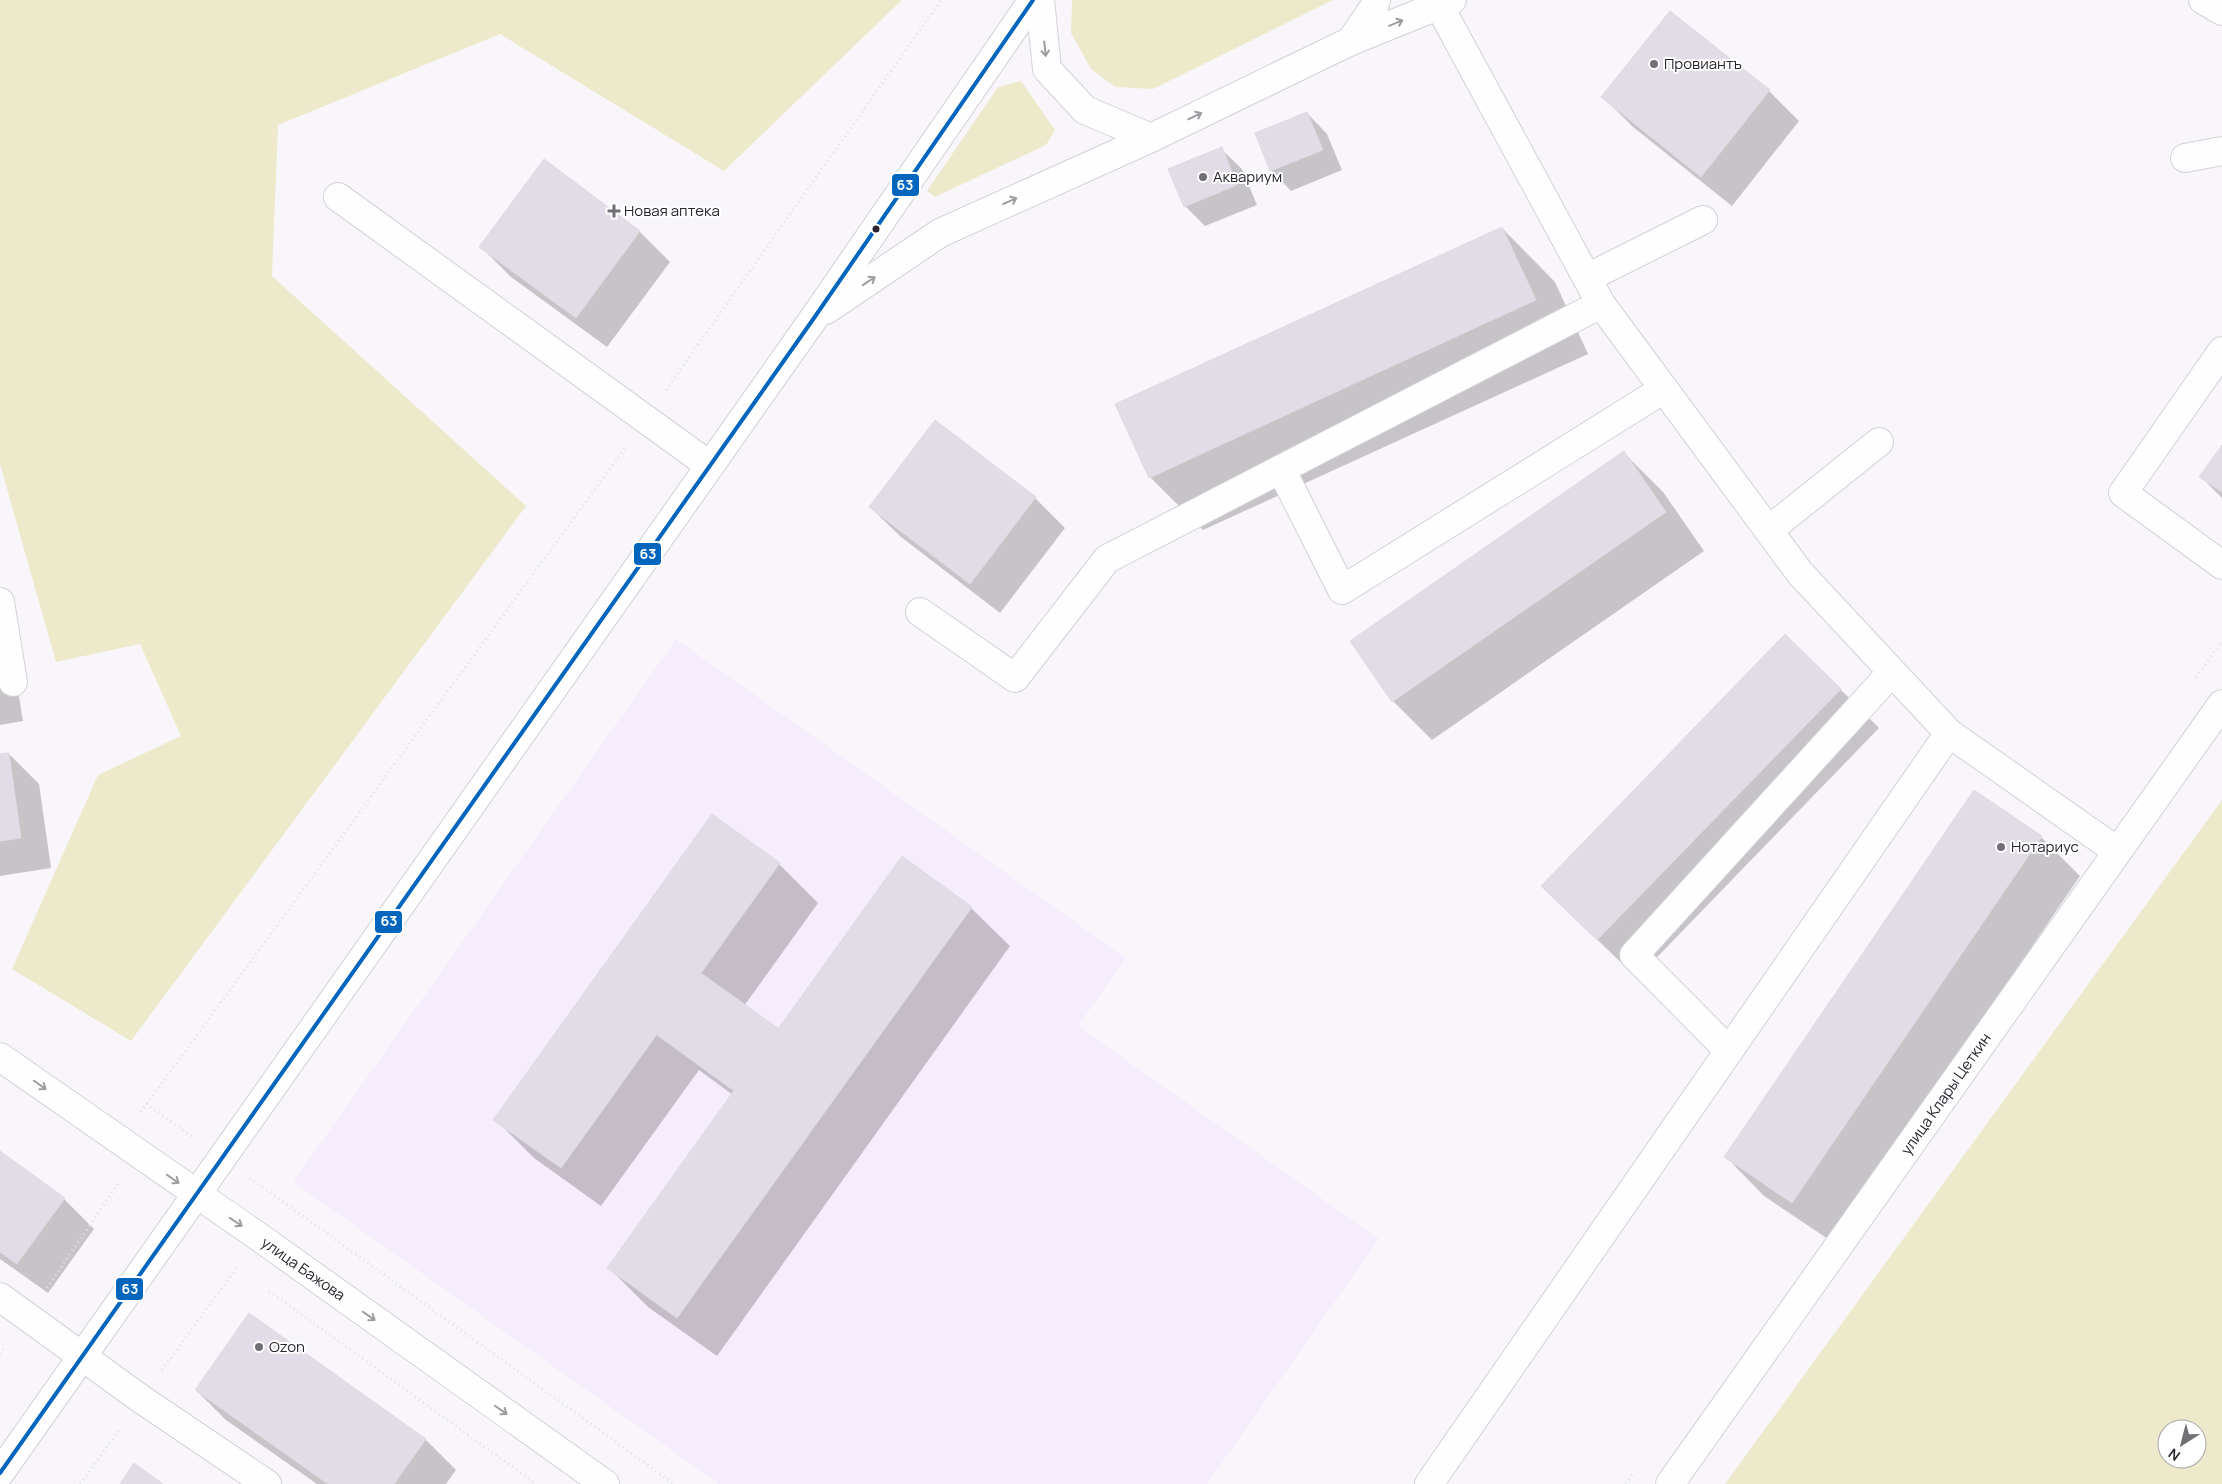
<svg xmlns="http://www.w3.org/2000/svg" width="2222" height="1484" viewBox="0 0 2222 1484" font-family="Manrope,sans-serif">
  <style>
    .built { fill: #f5edfb }
    .green { fill: #eceaca; fill-rule: evenodd }
    .shadow { fill: #0003 }
    .building { fill: #e1dce6; stroke: #dedae2 }
    .lines { fill: none; stroke-linecap: round; stroke-linejoin: round }
    .minor-casing { stroke: #d4d0d8; stroke-width: 30 }
    .major-casing { stroke: #d4d0d8; stroke-width: 30 }
    .path { stroke: #e2e1e3; stroke-width: 3; stroke-dasharray: 1 4; stroke-linecap: butt }
    .minor { stroke: #fefefe; stroke-width: 28 }
    .major { stroke: #fefefe; stroke-width: 28 }
    .bus-1-casing { stroke: #fff; stroke-width: 8 }
    .bus-1 { stroke: #0065bd; stroke-width: 4 }
    .oneway { stroke: #9e9ca0 }
    .poi-dot { fill: #726e76; stroke: #fff; stroke-width: 2 }
    .bus-dot { fill: #29242e; stroke: #fff; stroke-width: 2 }
    .labels { text-anchor: middle; stroke-width: 4; stroke-linejoin: round; paint-order: stroke }
    .poi-label { font-size: 15px; fill: #29242e; stroke: #fff; text-anchor: start }
    .street-label { font-size: 15px; fill: #29242e; stroke: #fff }
    .line-badge { stroke: #fff; stroke-width: 2 }
    .badge-label { font-size: 14px; text-anchor: middle; font-weight: bold; fill: #fff }
  </style>
  <rect width="100%" height="100%" fill="#f9f6fb"/>
  <path class="built" d="M 676,639 L 1126,958 L 1078,1026 L 1379,1239 L 1207,1484 L 719,1484 L 293,1182 Z"/>
  <g class="green">
    <path d="M 0,0 L 902,0 L 724,171 L 500,34 L 278,125 L 272,276 L 526,506 L 131,1041 L 12,969 L 98,775 L 181,736 L 140,644 L 56,662 L 0,464 Z"/>
    <path d="M 1072,0 L 1333,0 L 1153,89 L 1115,87 L 1091,69 L 1071,33 Z"/>
    <path d="M 1021,81 L 1055,130 L 1046,145 L 935,197 L 927,191 L 998,87 Z"/>
    <path d="M 2222,800 L 2222,1484 L 1725,1484 ZM 2167,1429 L 2197,1429 L 2197,1459 L 2167,1459 Z"/>
  </g>
  <g class="shadow">
    <path d="M 1769,91 L 1799,121 L 1732,206 L 1633,127 L 1603,97 Z"/>
    <path d="M 1307,113 L 1327,134 L 1342,170 L 1291,191 L 1271,170 Z"/>
    <path d="M 1221,149 L 1242,169 L 1257,205 L 1205,226 L 1185,206 Z"/>
    <path d="M 544,161 L 640,232 L 670,262 L 607,347 L 511,277 L 481,247 Z"/>
    <path d="M 1502,228 L 1555,282 L 1588,354 L 1203,530 L 1150,477 Z"/>
    <path d="M 2222,447 L 2222,498 L 2201,477 Z"/>
    <path d="M 1624,453 L 1663,492 L 1704,551 L 1432,740 L 1393,701 L 1352,642 Z"/>
    <path d="M 1035,498 L 1065,528 L 1000,613 L 901,537 L 870,507 Z"/>
    <path d="M 0,630 L 10,640 L 23,721 L 0,725 Z"/>
    <path d="M 1840,689 L 1879,728 L 1637,978 L 1582,925 Z"/>
    <path d="M 9,754 L 39,784 L 51,868 L 0,876 L 0,755 Z"/>
    <path d="M 2041,837 L 2080,876 L 1831,1241 L 1764,1196 L 1726,1157 Z"/>
    <path d="M 779,864 L 818,903 L 744,1006 L 779,1030 L 971,908 L 1010,946 L 717,1356 L 648,1307 L 609,1268 L 733,1095 L 699,1070 L 601,1206 L 534,1158 L 495,1119 Z"/>
    <path d="M 0,1153 L 64,1199 L 94,1229 L 48,1293 L 0,1259 Z"/>
    <path d="M 196,1390 L 426,1440 L 456,1470 L 446,1484 L 317,1484 L 226,1420 Z"/>
  </g>
  <g class="building">
    <path d="M 1670,11 L 1770,90 L 1701,177 L 1601,97 Z"/>
    <path d="M 1307,112 L 1323,150 L 1270,171 L 1255,133 Z"/>
    <path d="M 1222,147 L 1237,185 L 1184,207 L 1168,169 Z"/>
    <path d="M 544,159 L 640,231 L 576,318 L 479,247 Z"/>
    <path d="M 1502,227 L 1536,300 L 1149,478 L 1115,404 Z"/>
    <path d="M 935,420 L 1036,497 L 970,584 L 869,507 Z"/>
    <path d="M 2222,445 L 2222,492 L 2199,477 Z"/>
    <path d="M 1624,451 L 1666,512 L 1392,702 L 1350,641 Z"/>
    <path d="M 1785,634 L 1841,689 L 1597,940 L 1541,886 Z"/>
    <path d="M 9,753 L 21,838 L 0,841 L 0,754 Z"/>
    <path d="M 1974,790 L 2042,836 L 1792,1203 L 1724,1157 Z"/>
    <path d="M 712,814 L 780,863 L 561,1168 L 493,1120 Z"/>
    <path d="M 902,856 L 972,907 L 677,1318 L 607,1268 Z"/>
    <path d="M 701,973 L 779,1029 L 734,1091 L 657,1035 Z"/>
    <path d="M 0,1151 L 65,1198 L 17,1264 L 0,1252 Z"/>
    <path d="M 249,1313 L 426,1439 L 394,1484 L 328,1484 L 195,1390 Z"/>
    <path d="M 134,1463 L 163,1484 L 120,1484 Z"/>
  </g>
  <g class="lines">
    <defs>
      <g id="minor">
        <path d="M 1436,0 L 1601,304 L 1800,573 L 1949,733 L 2117,851"/>
        <path d="M 2203,0 L 2222,11"/>
        <path d="M 2185,158 L 2222,151"/>
        <path d="M 338,197 L 709,465"/>
        <path d="M 1587,278 L 1703,220"/>
        <path d="M 826,310 L 940,233 L 1151,138"/>
        <path d="M 2222,351 L 2123,493 L 2222,565"/>
        <path d="M 1281,469 L 1342,590 L 1664,389"/>
        <path d="M 1769,530 L 1879,442"/>
        <path d="M 0,602 L 13,682"/>
        <path d="M 920,612 L 1015,678 L 1107,559 L 1601,304"/>
        <path d="M 1729,1051 L 1634,955 L 1892,672"/>
        <path d="M 0,1057 L 259,1237 L 605,1484"/>
        <path d="M 0,1297 L 141,1399 L 267,1484"/>
        <path d="M 0,1473 L 814,318 L 1033,0"/>
        <path d="M 1429,1484 L 1949,733"/>
        <path d="M 1670,1484 L 2222,704"/>
      </g>
      <g id="major">
        <path d="M 1040,0 L 1047,69 L 1085,110 L 1151,138 L 1351,41 L 1374,7 L 1376,0"/>
        <path d="M 1351,41 L 1452,0"/>
      </g>
    </defs>
    <use href="#minor" class="minor-casing"/>
    <use href="#major" class="major-casing"/>
    <g class="path">
      <path d="M 666,390 L 941,0"/>
      <path d="M 2196,677 L 2222,641"/>
      <path d="M 146,1104 L 194,1138"/>
      <path d="M 141,1112 L 625,448"/>
      <path d="M 250,1178 L 674,1484"/>
      <path d="M 47,1288 L 119,1182"/>
      <path d="M 269,1291 L 536,1484"/>
      <path d="M 0,1354 L 5,1346"/>
      <path d="M 162,1370 L 238,1266"/>
      <path d="M 80,1484 L 121,1428"/>
      <path d="M 1626,1484 L 1634,1472"/>
    </g>
    <use href="#minor" class="minor"/>
    <use href="#major" class="major"/>
    <defs>
      <path id="bus-1" d="M 0,1473 L 814,318 L 1033,0"/>
    </defs>
    <use href="#bus-1" class="bus-1-casing"/>
    <use href="#bus-1" class="bus-1"/>
  </g>
  <defs><path id="oneway-shaft" d="M-6 0H5M1.5-3L5.5 0L1.5 3" fill="none" stroke-width="1.6" stroke-linecap="round" stroke-linejoin="round" transform="scale(1.25)"/></defs>
  <g class="oneway">
    <use href="#oneway-shaft" transform="translate(1396 23) rotate(-22)"/>
    <use href="#oneway-shaft" transform="translate(1045 49) rotate(84)"/>
    <use href="#oneway-shaft" transform="translate(1195 116) rotate(-26)"/>
    <use href="#oneway-shaft" transform="translate(1010 201) rotate(-24)"/>
    <use href="#oneway-shaft" transform="translate(869 281) rotate(-34)"/>
    <use href="#oneway-shaft" transform="translate(40 1085) rotate(35)"/>
    <use href="#oneway-shaft" transform="translate(173 1179) rotate(35)"/>
    <use href="#oneway-shaft" transform="translate(236 1222) rotate(34)"/>
    <use href="#oneway-shaft" transform="translate(369 1316) rotate(35)"/>
    <use href="#oneway-shaft" transform="translate(501 1410) rotate(35)"/>
  </g>
  <g class="poi-dot">
    <circle cx="1654" cy="64" r="5"/>
    <circle cx="1203" cy="177" r="5"/>
    <path d="M611.5 203.5h5v5h5v5h-5v5h-5v-5h-5v-5h5z"/>
    <circle cx="2001" cy="847" r="5"/>
    <circle cx="259" cy="1347" r="5"/>
  </g>
  <circle class="bus-dot" cx="876" cy="229" r="4.5"/>
  <g class="labels">
    <g class="poi-label">
      <text x="1664" y="69">Провиантъ</text>
      <text x="1213" y="182">Аквариум</text>
      <text x="624" y="216">Новая аптека</text>
      <text x="2011" y="852">Нотариус</text>
      <text x="269" y="1352">Ozon</text>
    </g>
    <g class="street-label">
      <text transform="translate(1946 1094) rotate(-55)" y="5">улица Клары Цеткин</text>
      <text transform="translate(303 1269) rotate(35)" y="5">улица Бажова</text>
    </g>
  </g>
  <g class="line-badge">
    <rect x="891" y="173" width="29" height="24" rx="5" fill="#0065bd"/>
    <rect x="633" y="542" width="29" height="24" rx="5" fill="#0065bd"/>
    <rect x="374" y="910" width="29" height="24" rx="5" fill="#0065bd"/>
    <rect x="115" y="1277" width="29" height="24" rx="5" fill="#0065bd"/>
  </g>
  <g class="badge-label">
    <text x="905" y="190">63</text>
    <text x="648" y="559">63</text>
    <text x="389" y="926">63</text>
    <text x="130" y="1294">63</text>
  </g>
  <g transform="translate(2182 1444) rotate(216)"><circle r="24" fill="#ffffff" stroke="#a9a7ab"/>
  <path d="M0-4L9 19L0 12L-9 19Z" fill="#726e76"/>
  <text y="-8" font-size="14" font-weight="bold" text-anchor="middle" fill="#29242e">N</text>
  </g>
</svg>
